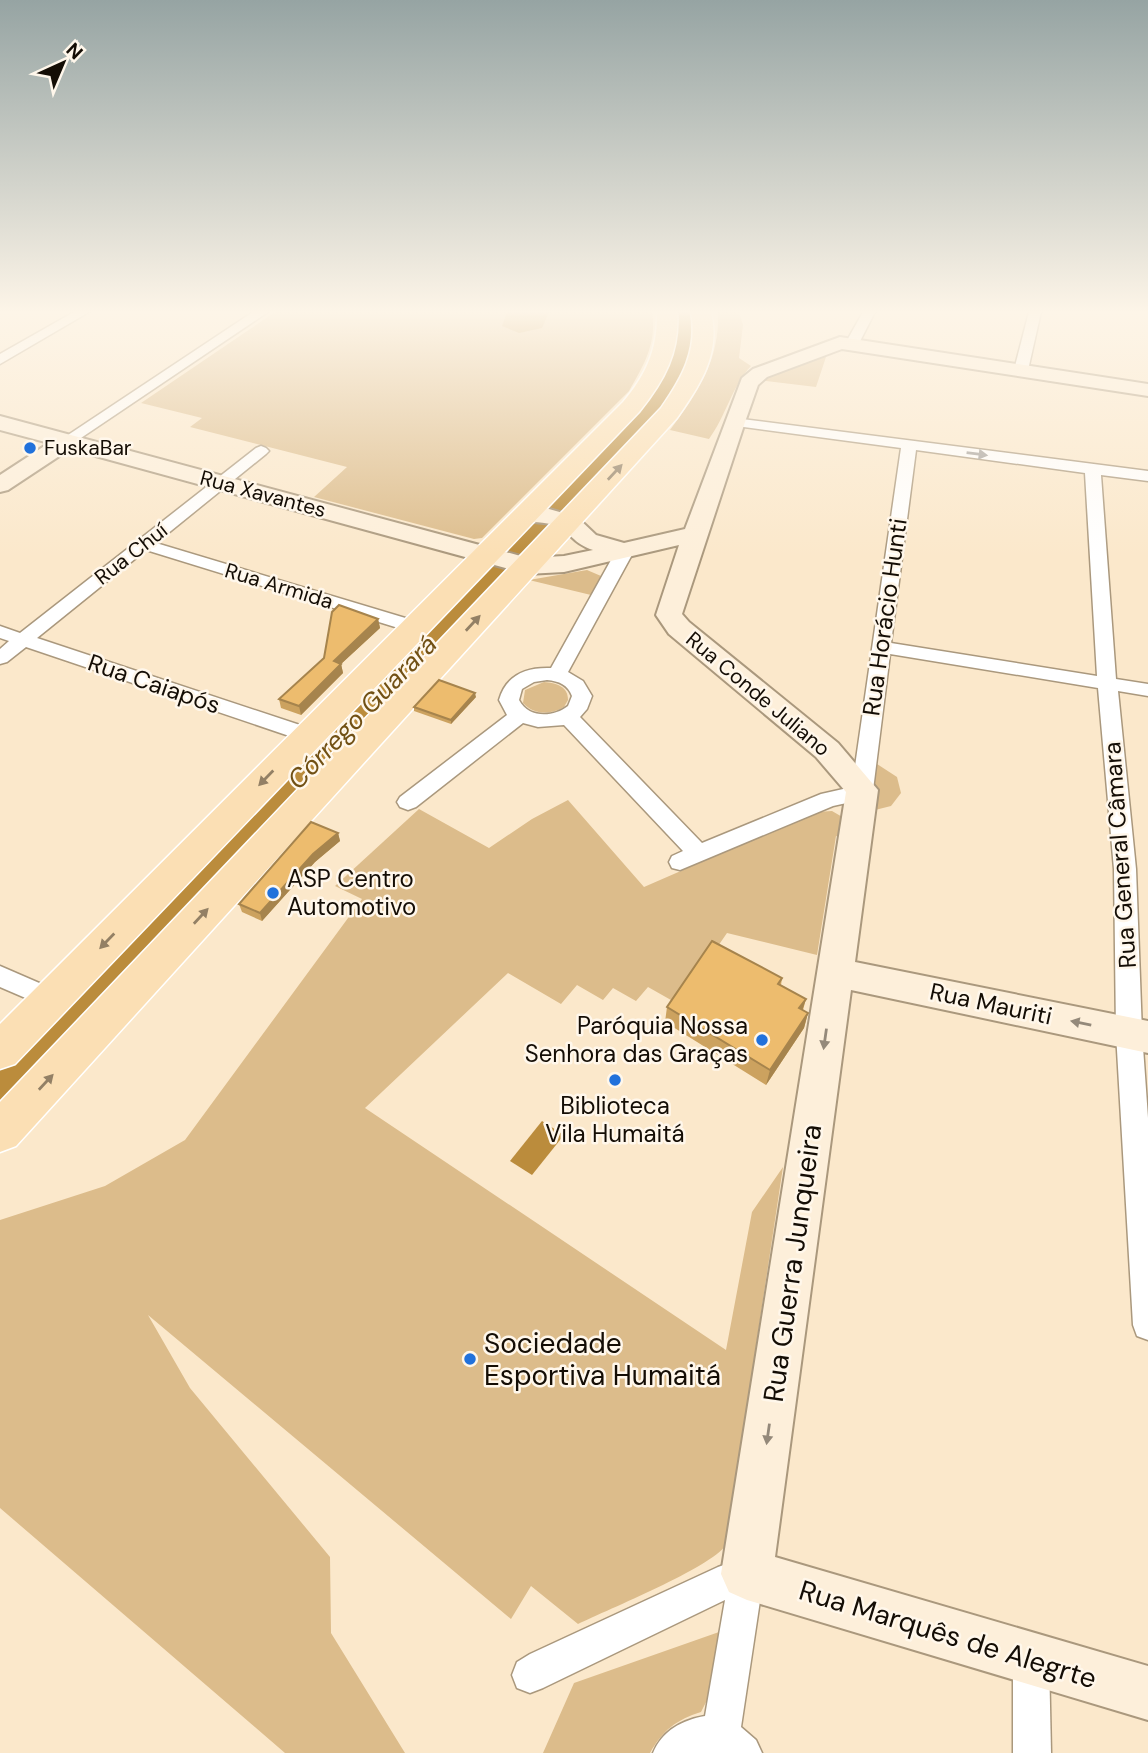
<svg xmlns="http://www.w3.org/2000/svg" width="1148" height="1753" viewBox="0 0 1148 1753" font-family="'DM Sans',sans-serif">
  <style>
    .green { fill: #dcbc8b }
    .water { fill: #bb8c3c }
    .lines { fill: none; stroke-linecap: round; stroke-linejoin: round }
    .river { fill: #bb8c3c; fill-rule: evenodd }
    .street-casing { stroke: #aa987d; stroke-width: 3 }
    .secondary-casing { stroke: #aa987d; stroke-width: 4 }
    .primary-casing { stroke: #fff; stroke-width: 3 }
    .street { fill: #fff; fill-rule: evenodd }
    .secondary { fill: #fdefda; fill-rule: evenodd }
    .primary { fill: #fbdfb4; fill-rule: evenodd }
    .wall { fill: #cca25f }
    .shaded-wall { fill: #a6844d }
    .building { fill: #edbc6e; stroke: #a6844d; stroke-width: 2 }
    .oneway { fill: #a19e9b }
    .oneway2 { fill: #938065 }
    .oneway3 { fill: #94897a }
    .poi-dot { fill: #2171db; stroke: #fff7eb; stroke-width: 2.5 }
    .labels { text-anchor: middle; stroke-width: 5; stroke-linejoin: round; paint-order: stroke }
    .far-poi-label { font-size: 21px; fill: #140d05; stroke: #fff7eb; text-anchor: start }
    .far-street-label { font-size: 21px; fill: #140d05; stroke: #fff7eb }
    .street-label { font-size: 24px; fill: #140d05; stroke: #fff7eb }
    .poi-label { font-size: 24px; fill: #140d05; stroke: #fff7eb; text-anchor: start }
    .water-label { font-size: 26px; font-style: italic; fill: #715014; stroke: #fff7eb }
    .near-street-label { font-size: 28px; fill: #140d05; stroke: #fff7eb }
    .near-poi-label { font-size: 28px; fill: #140d05; stroke: #fff7eb; text-anchor: start }
  </style>
  <rect width="100%" height="100%" fill="#fbe8cb"/>
  <g class="green">
    <path d="M 275,312 L 652,312 C 657,343 644,365 629,391 L 482,538 L 474,539 L 314,497 L 347,467 L 190,427 L 202,418 L 141,403 Z"/>
    <path d="M 718,312 L 739,312 L 743,325 L 739,358 L 751,366 C 732,386 726,416 709,439 L 670,430 C 697,394 720,360 718,312 Z"/>
    <path d="M 828,351 L 816,387 L 757,380 Z"/>
    <path d="M 587,570 L 601,576 L 591,595 L 529,580 Z"/>
    <path d="M 544,682 C 556,683 568,686 568,700 L 564,707 C 550,715 534,715 523,703 L 525,690 Z"/>
    <path d="M 877,764 L 897,777 L 901,793 L 891,806 L 871,811 Z"/>
    <path d="M 568,800 L 644,887 L 816,812 L 832,811 L 844,818 L 842,838 L 836,836 L 817,955 L 727,933 L 678,1004 L 648,987 L 636,1001 L 613,988 L 603,1000 L 577,985 L 561,1004 L 508,973 L 365,1108 L 726,1350 L 752,1212 L 783,1167 L 726,1545 C 710,1568 609,1609 578,1624 L 531,1586 L 511,1619 L 148,1315 L 190,1388 L 330,1557 L 331,1633 L 405,1753 L 285,1753 L 0,1508 L 0,1220 L 105,1186 L 185,1140 L 362,899 L 335,886 L 419,809 L 489,848 L 532,819 Z"/>
    <path d="M 719,1632 L 707,1700 L 701,1712 C 676,1720 663,1730 650,1753 L 543,1753 L 574,1683 Z"/>
  </g>
  <g class="water">
    <path d="M 507,312 L 549,312 L 542,328 L 519,333 L 502,326 Z"/>
    <path d="M 542,1121 L 564,1135 L 532,1175 L 510,1161 Z"/>
  </g>
  <g class="lines">
    <path class="river" d="M 674,312 L 694,312 C 699,356 680,385 654,419 L 14,1106 L 0,1111 L 0,1065 L 638,409 C 662,378 678,353 674,312 Z"/>
    <defs>
      <g id="street">
        <path d="M 74,312 L 89,312 L 0,364 L 0,354 Z"/>
        <path d="M 253,312 L 268,312 L 72,444 L 67,446 L 59,441 Z"/>
        <path d="M 863,312 L 875,312 L 857,347 L 847,347 L 845,344 Z"/>
        <path d="M 1029,312 L 1041,312 L 1028,370 L 1021,374 L 1014,370 Z"/>
        <path d="M 734,418 L 1148,471 L 1148,481 L 1101,475 L 1116,679 L 1148,684 L 1148,696 L 1118,691 L 1136,869 L 1142,1033 L 1148,1118 L 1148,1340 L 1137,1336 L 1133,1325 L 1116,1033 L 1114,869 L 1098,688 L 890,654 L 873,790 L 869,798 L 833,806 L 680,870 L 672,868 L 669,862 L 672,856 L 683,851 L 564,725 L 538,727 L 523,723 L 416,807 L 408,810 L 400,807 L 397,802 L 400,797 L 507,715 L 499,700 C 506,675 526,667 551,668 L 616,551 L 625,546 L 634,551 L 568,672 L 583,681 L 592,696 L 587,709 L 580,717 L 702,843 L 821,794 L 852,787 L 901,448 L 729,425 L 727,422 L 729,419 ZM 916,450 L 1085,473 L 1097,676 L 891,643 ZM 547,680 C 559,681 568,685 572,696 L 568,706 C 554,717 529,719 519,700 L 522,689 L 534,682 Z"/>
        <path d="M 261,446 L 266,448 L 269,451 L 266,454 L 156,543 L 422,623 L 424,627 L 422,631 L 408,631 L 146,550 L 37,638 L 315,730 L 318,735 L 315,740 L 301,740 L 26,647 L 7,662 L 0,664 L 0,649 L 9,641 L 0,638 L 0,626 L 20,633 L 256,448 Z"/>
        <path d="M 0,966 L 60,992 L 63,999 L 60,1006 L 51,1009 L 0,987 Z"/>
        <path d="M 747,1557 L 759,1562 L 764,1574 L 741,1727 L 756,1740 L 762,1753 L 653,1753 C 662,1731 682,1720 705,1716 L 725,1600 L 543,1688 L 530,1693 L 517,1688 L 512,1675 L 517,1662 L 530,1654 L 718,1567 Z"/>
        <path d="M 1031,1641 L 1044,1646 L 1049,1659 L 1051,1753 L 1013,1753 L 1013,1659 L 1018,1646 Z"/>
      </g>
      <path id="secondary" d="M 840,337 L 1148,384 L 1148,396 L 842,349 L 767,377 L 758,385 L 745,422 L 682,614 L 689,622 L 838,743 L 878,790 L 855,962 L 1148,1021 L 1148,1053 L 851,990 L 775,1557 L 1148,1666 L 1148,1720 L 747,1600 L 729,1592 L 721,1574 L 846,792 L 816,757 L 669,634 L 656,615 L 679,545 L 564,572 L 527,574 L 70,449 L 8,490 L 0,492 L 0,475 L 49,443 L 0,430 L 0,416 L 528,558 L 564,556 L 593,550 C 572,543 572,533 557,526 C 544,521 532,523 518,520 L 515,515 L 518,510 L 542,507 L 577,517 L 596,535 L 624,543 L 685,529 L 742,378 L 753,369 Z"/>
      <g id="primary">
        <path d="M 657,312 L 677,312 C 680,352 664,381 639,412 L 15,1064 L 0,1069 L 0,1024 L 623,402 C 646,375 658,348 657,312 Z"/>
        <path d="M 691,312 L 711,312 C 721,354 700,385 677,418 L 16,1146 L 0,1152 L 0,1102 L 661,408 C 682,378 698,350 691,312 Z"/>
      </g>
    </defs>
    <use href="#street" class="street-casing"/>
    <use href="#secondary" class="secondary-casing"/>
    <use href="#primary" class="primary-casing"/>
    <use href="#street" class="street"/>
    <use href="#secondary" class="secondary"/>
    <use href="#primary" class="primary"/>
  </g>
  <g class="wall">
    <path d="M 378,619 L 380,628 L 341,664 L 343,673 L 301,715 L 281,708 L 279,699 Z"/>
    <path d="M 476,697 L 451,724 L 414,711 L 414,707 Z"/>
    <path d="M 338,833 L 340,841 L 315,862 L 262,921 L 242,912 L 239,904 Z"/>
    <path d="M 782,978 L 781,985 L 806,999 L 803,1010 L 808,1013 L 804,1028 L 766,1085 L 665,1022 L 667,1007 Z"/>
  </g>
  <g class="shaded-wall">
    <path d="M 378,619 L 380,628 L 341,664 L 343,673 L 301,715 L 299,706 L 334,661 Z"/>
    <path d="M 475,693 L 476,697 L 451,724 L 451,720 Z"/>
    <path d="M 338,833 L 340,841 L 315,862 L 262,921 L 260,913 L 313,854 Z"/>
    <path d="M 806,999 L 801,1014 L 799,1008 Z"/>
    <path d="M 808,1013 L 804,1028 L 766,1085 L 770,1070 Z"/>
  </g>
  <g class="building">
    <path d="M 339,605 L 378,619 L 334,661 L 341,664 L 299,706 L 279,699 L 324,658 L 332,612 Z"/>
    <path d="M 439,680 L 475,693 L 451,720 L 414,707 Z"/>
    <path d="M 311,822 L 338,833 L 313,854 L 260,913 L 239,904 Z"/>
    <path d="M 712,941 L 782,978 L 778,984 L 806,999 L 799,1008 L 808,1013 L 770,1070 L 667,1007 Z"/>
  </g>
  <defs><path id="oneway-solid" d="M-6-.8H1V-3.2L6.5 0L1 3.2V.8H-6Z" transform="scale(1.75)"/></defs>
  <use class="oneway" href="#oneway-solid" transform="translate(977 454) rotate(7)"/>
  <g class="oneway2">
    <use href="#oneway-solid" transform="translate(615 472) rotate(-47)"/>
    <use href="#oneway-solid" transform="translate(473 623) rotate(-47)"/>
    <use href="#oneway-solid" transform="translate(266 778) rotate(134)"/>
    <use href="#oneway-solid" transform="translate(201 916) rotate(-47)"/>
    <use href="#oneway-solid" transform="translate(107 941) rotate(134)"/>
    <use href="#oneway-solid" transform="translate(46 1082) rotate(-47)"/>
  </g>
  <g class="oneway3">
    <use href="#oneway-solid" transform="translate(1081 1023) rotate(-168)"/>
    <use href="#oneway-solid" transform="translate(825 1039) rotate(98)"/>
    <use href="#oneway-solid" transform="translate(768 1434) rotate(98)"/>
  </g>
  <linearGradient id="sky" x2="0" y2="1"><stop stop-color="#96a4a3"/><stop offset="0.56" stop-color="#fdf5e8"/><stop offset="1" stop-color="#fdf5e8" stop-opacity="0"/></linearGradient>
  <rect width="1148" height="557" fill="url(#sky)"/>
  <g class="poi-dot">
    <circle cx="30" cy="448" r="7"/>
    <circle cx="273" cy="893" r="7"/>
    <circle cx="762" cy="1040" r="7"/>
    <circle cx="615" cy="1080" r="7"/>
    <circle cx="470" cy="1359" r="7"/>
  </g>
  <g class="labels">
    <g class="far-poi-label">
      <text x="44" y="455">FuskaBar</text>
    </g>
    <g class="far-street-label">
      <text transform="translate(263 494) rotate(15)" y="7">Rua Xavantes</text>
      <text transform="translate(131 554) rotate(-38)" y="7">Rua Chuí</text>
      <text transform="translate(279 586) rotate(17)" y="7">Rua Armida</text>
      <text transform="translate(758 694) rotate(40)" y="7">Rua Conde Juliano</text>
    </g>
    <g class="street-label">
      <text transform="translate(885 617) rotate(-82)" y="8">Rua Horácio Hunti</text>
      <text transform="translate(154 684) rotate(19)" y="8">Rua Caiapós</text>
      <text transform="translate(1120 855) rotate(-94)" y="8">Rua General Câmara</text>
      <text transform="translate(991 1004) rotate(12)" y="8">Rua Mauriti</text>
    </g>
    <g class="poi-label">
      <text x="287" y="887">ASP Centro<tspan x="287" dy="28">Automotivo</tspan></text>
      <text x="748" y="1034" text-anchor="end">Paróquia Nossa<tspan x="748" dy="28">Senhora das Graças</tspan></text>
      <text x="615" y="1114" text-anchor="middle">Biblioteca<tspan x="615" dy="28">Vila Humaitá</tspan></text>
    </g>
    <g class="water-label">
      <text transform="translate(362 712) rotate(-46)" y="9">Córrego Guarará</text>
    </g>
    <g class="near-street-label">
      <text transform="translate(792 1263) rotate(-82)" y="10">Rua Guerra Junqueira</text>
      <text transform="translate(948 1634) rotate(17)" y="10">Rua Marquês de Alegrte</text>
    </g>
    <g class="near-poi-label">
      <text x="484" y="1353">Sociedade<tspan x="484" dy="32">Esportiva Humaitá</tspan></text>
    </g>
  </g>
  <g transform="translate(63 63) rotate(44)" stroke="#fff7eb" stroke-width="5" paint-order="stroke">
  <path d="M0-5L12 26L0 18L-12 26Z" fill="#140d05"/>
  <text y="-10" font-size="19" font-weight="bold" text-anchor="middle" fill="#140d05">N</text>
  </g>
</svg>
